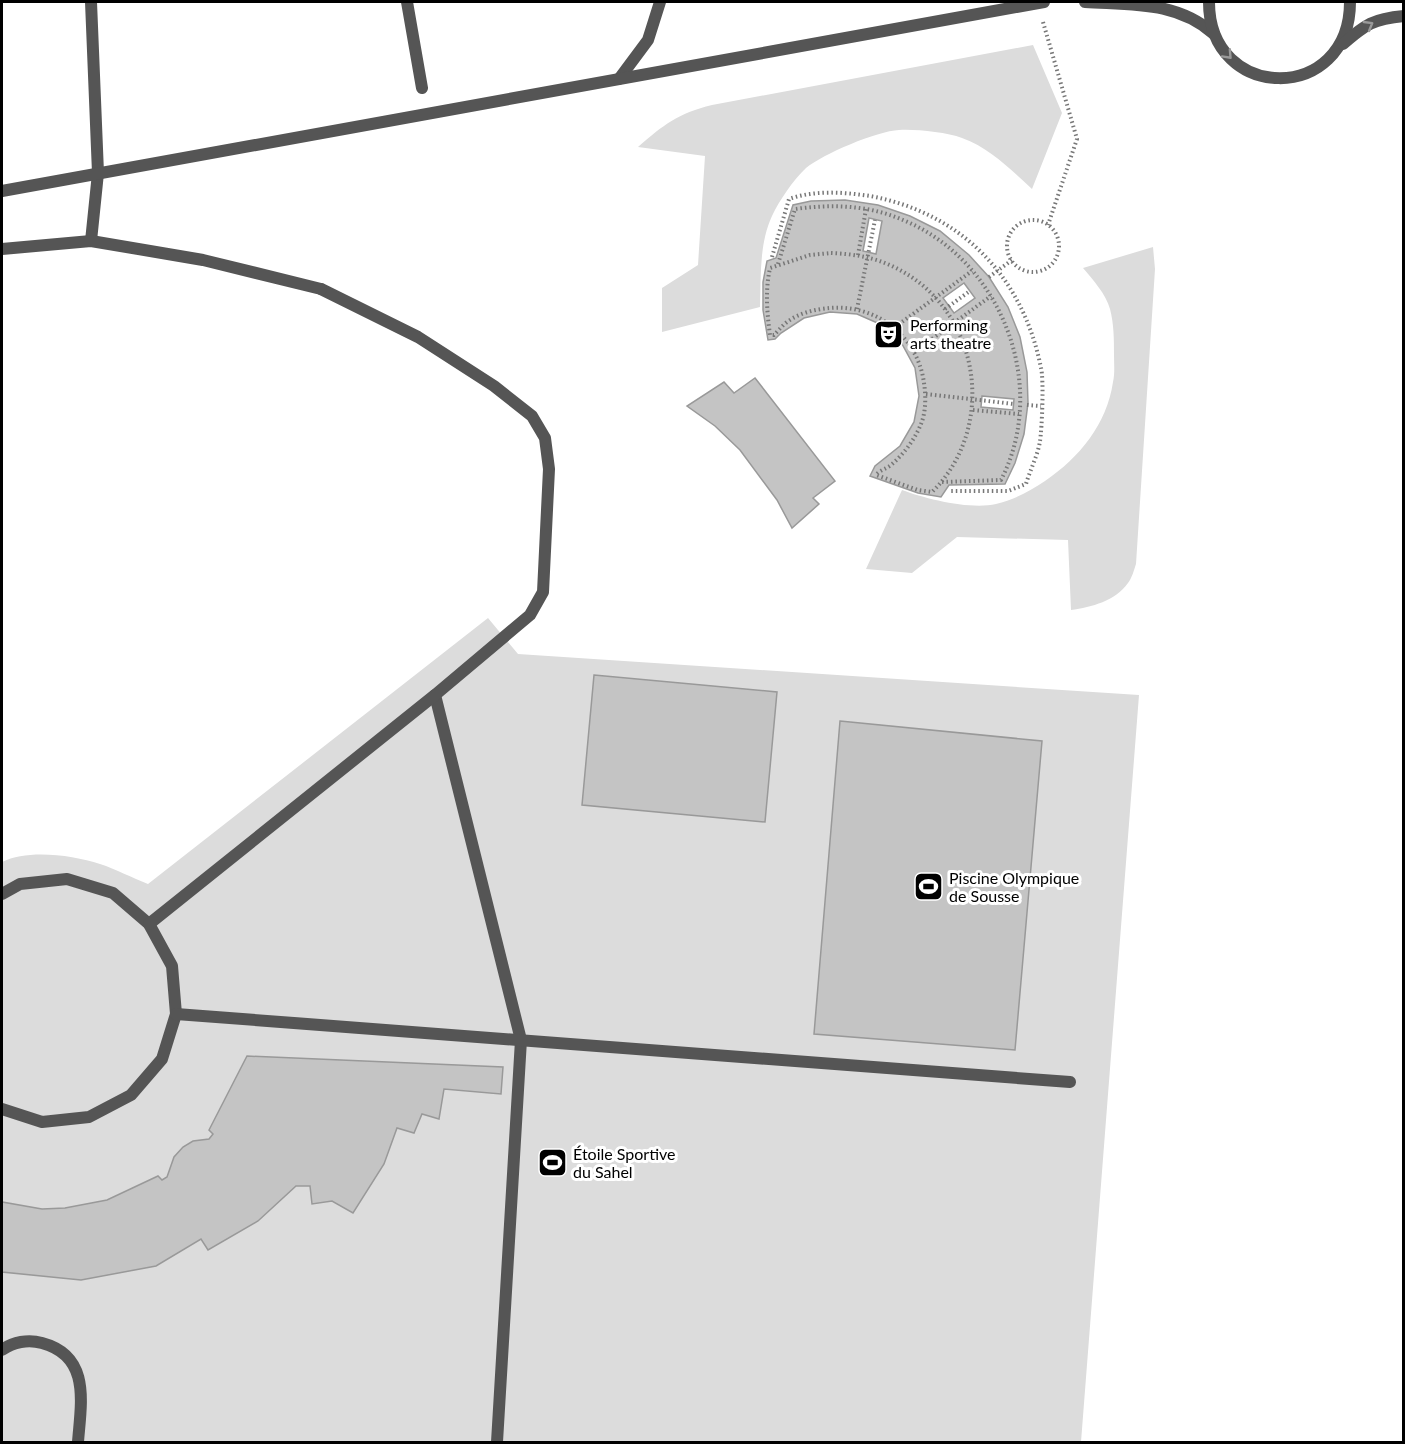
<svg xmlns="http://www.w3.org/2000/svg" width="1405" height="1444" viewBox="0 0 1405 1444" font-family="Lato,sans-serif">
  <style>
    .green { fill: #dcdcdc }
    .building { fill: #c4c4c4; stroke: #999; stroke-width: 1.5; fill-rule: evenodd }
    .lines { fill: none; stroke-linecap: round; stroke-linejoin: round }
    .path { stroke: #777; stroke-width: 4; stroke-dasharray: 1.5 3; stroke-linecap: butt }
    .lane { stroke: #555; stroke-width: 12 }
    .street { stroke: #555; stroke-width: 12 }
    .oneway { stroke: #999 }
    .labels { text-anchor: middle; stroke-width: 6; stroke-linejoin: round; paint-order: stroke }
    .poi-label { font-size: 16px; fill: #000; stroke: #fff; text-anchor: start }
  </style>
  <rect width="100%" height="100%" fill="#fff"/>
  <g class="green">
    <path d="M 1033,45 L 1062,113 L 1032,189 C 1010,169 990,148 962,138 C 946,132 915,129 899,130 C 877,131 823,154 806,168 C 793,180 779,201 772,216 C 759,244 761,277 760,307 L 662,332 L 662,288 L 698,265 L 705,156 L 638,147 C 663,125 679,113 712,105 Z"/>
    <path d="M 1153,247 L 1155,269 L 1136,564 C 1134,570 1132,578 1128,583 C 1115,601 1092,607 1071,610 L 1068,540 L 957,537 L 912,573 L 866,569 L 902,490 C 926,499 971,510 996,504 C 1014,500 1030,491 1045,481 C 1079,458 1107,424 1113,382 C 1115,373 1114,364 1114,355 C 1114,340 1114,324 1110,309 C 1106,294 1093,280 1083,268 Z"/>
    <path d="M 488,618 L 518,654 L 1139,695 L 1081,1442 L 2,1442 L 2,862 C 28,849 72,855 100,864 C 116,869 132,878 148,884 Z"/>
  </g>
  <g class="building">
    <path d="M 845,200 L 878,205 L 910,216 L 940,231 L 969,255 L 989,277 L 1008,307 L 1020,337 L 1027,372 L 1028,403 L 1024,434 L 1015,463 L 1005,484 L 949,485 L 941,497 L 918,493 L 870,476 L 875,466 L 900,446 L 914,422 L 919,396 L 915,368 L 902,344 L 882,325 L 857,314 L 830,312 L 804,318 L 781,333 L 775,339 L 768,340 L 763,310 L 763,282 L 767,261 L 776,258 L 793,205 L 811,201 ZM 869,218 L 882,221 L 876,254 L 863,251 ZM 964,283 L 975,298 L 954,313 L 943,298 ZM 982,396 L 1014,399 L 1013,410 L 981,407 Z"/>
    <path d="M 755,378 L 835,481 L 813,498 L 819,504 L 792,528 L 777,500 L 740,450 L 715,426 L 687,406 L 724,382 L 734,393 Z"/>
    <path d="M 594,675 L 777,692 L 765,822 L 582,805 Z"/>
    <path d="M 840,721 L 1042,741 L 1015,1050 L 814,1034 Z"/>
    <path d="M 247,1056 L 503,1067 L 501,1094 L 444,1089 L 439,1119 L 422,1114 L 414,1133 L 397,1128 L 384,1164 L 353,1213 L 332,1201 L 312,1204 L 310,1186 L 296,1186 L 258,1221 L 208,1250 L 201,1239 L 156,1266 L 81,1280 L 2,1272 L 2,1202 L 42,1209 L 65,1208 L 107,1200 L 158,1176 L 162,1180 L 167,1177 L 174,1157 L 183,1147 L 193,1141 L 209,1139 L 213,1134 L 209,1130 Z"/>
  </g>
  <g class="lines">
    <g class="path">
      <path d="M 1043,22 L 1077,139 L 1048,225"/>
      <circle cx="1033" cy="246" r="26"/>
      <path d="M 831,253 C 853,254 874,257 894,267 C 980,308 999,426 932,492 L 918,490 L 876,475 C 880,470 886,469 891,465 C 904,454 915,439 921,424 C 926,412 926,396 924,383 C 918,337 877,304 830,308 C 816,309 799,313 787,322 C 782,326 778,331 774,335 L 770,335 C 767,312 765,291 770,268 L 810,255 Z"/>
      <path d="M 858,255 L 866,209"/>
      <path d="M 772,257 L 789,199 C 815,190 843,192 870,196 C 962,213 1023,277 1041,368 C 1044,380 1042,428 1040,441 C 1038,455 1030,470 1026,484 L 1008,491 L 950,491"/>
      <path d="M 778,264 L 795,209 C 832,204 869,205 903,220 C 1001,260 1050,385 1001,480 L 942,482"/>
      <path d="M 989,277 L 1012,260"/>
      <path d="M 857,309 L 875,220"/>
      <path d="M 945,309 L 970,291"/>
      <path d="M 895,327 L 972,271"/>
      <path d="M 914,352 L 991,296"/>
      <path d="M 926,394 L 1014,404"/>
      <path d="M 1027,405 L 1041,406"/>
      <path d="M 973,410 L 1019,414"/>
    </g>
    <g class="lane">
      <path d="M 435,695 L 521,1040 L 497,1442"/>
      <path d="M 2,894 L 20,884 L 67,879 L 113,893 L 149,924 L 172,966 L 176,1014 L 162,1059 L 131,1095 L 89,1117 L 42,1122 L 2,1109"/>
      <path d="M 149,924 L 435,695 L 530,615 L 543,592 L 549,469 L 545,438 L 532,416 L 494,386 L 418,337 L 321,289"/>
      <path d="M 176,1014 L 1070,1082"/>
      <path d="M 2,1350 C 13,1342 28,1339 42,1343 C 91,1356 81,1403 78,1442"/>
    </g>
    <g class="street">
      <path d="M 91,2 L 98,173 L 91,241"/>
      <path d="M 407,2 L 422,88"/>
      <path d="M 1085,2 C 1131,5 1177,1 1214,34"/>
      <path d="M 1209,2 C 1209,103 1350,104 1350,2"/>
      <path d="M 1343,44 C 1366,24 1373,19 1404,16"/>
      <path d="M 619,79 L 648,40 L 660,2"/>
      <path d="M 2,191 L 1044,2"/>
      <path d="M 2,249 L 91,241 L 203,260 L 321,289"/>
    </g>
  </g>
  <defs><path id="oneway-chevron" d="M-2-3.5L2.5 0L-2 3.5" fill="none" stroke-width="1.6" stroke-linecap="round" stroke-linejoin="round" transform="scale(1.5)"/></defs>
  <g class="oneway">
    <use href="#oneway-chevron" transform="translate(1369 25) rotate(-30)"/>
    <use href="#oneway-chevron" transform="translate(1228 55) rotate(47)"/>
  </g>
  <defs>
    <symbol id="theatre-square" viewBox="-11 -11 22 22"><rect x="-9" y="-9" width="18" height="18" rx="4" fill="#000" stroke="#fff"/><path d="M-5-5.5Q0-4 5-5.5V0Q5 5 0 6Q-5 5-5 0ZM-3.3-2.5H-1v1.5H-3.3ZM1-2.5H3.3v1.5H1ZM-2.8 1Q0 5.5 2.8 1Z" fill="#fff"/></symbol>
    <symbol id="stadium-square" viewBox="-11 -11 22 22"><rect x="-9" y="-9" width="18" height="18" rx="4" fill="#000" stroke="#fff"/><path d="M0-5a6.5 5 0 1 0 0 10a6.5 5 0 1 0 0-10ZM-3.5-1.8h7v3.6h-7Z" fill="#fff"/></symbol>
  </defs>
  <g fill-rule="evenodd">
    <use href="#theatre-square" x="872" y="318" width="33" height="33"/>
    <use href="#stadium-square" x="912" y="870" width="33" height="33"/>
    <use href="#stadium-square" x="536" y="1146" width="33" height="33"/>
  </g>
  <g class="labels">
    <g class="poi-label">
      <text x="910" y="331">Performing<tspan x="910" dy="18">arts theatre</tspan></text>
      <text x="949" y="884">Piscine Olympique<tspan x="949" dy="18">de Sousse</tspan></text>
      <text x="573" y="1160">Étoile Sportive<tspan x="573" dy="18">du Sahel</tspan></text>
    </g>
  </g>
  <rect width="1405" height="1444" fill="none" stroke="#000000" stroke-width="6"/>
</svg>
